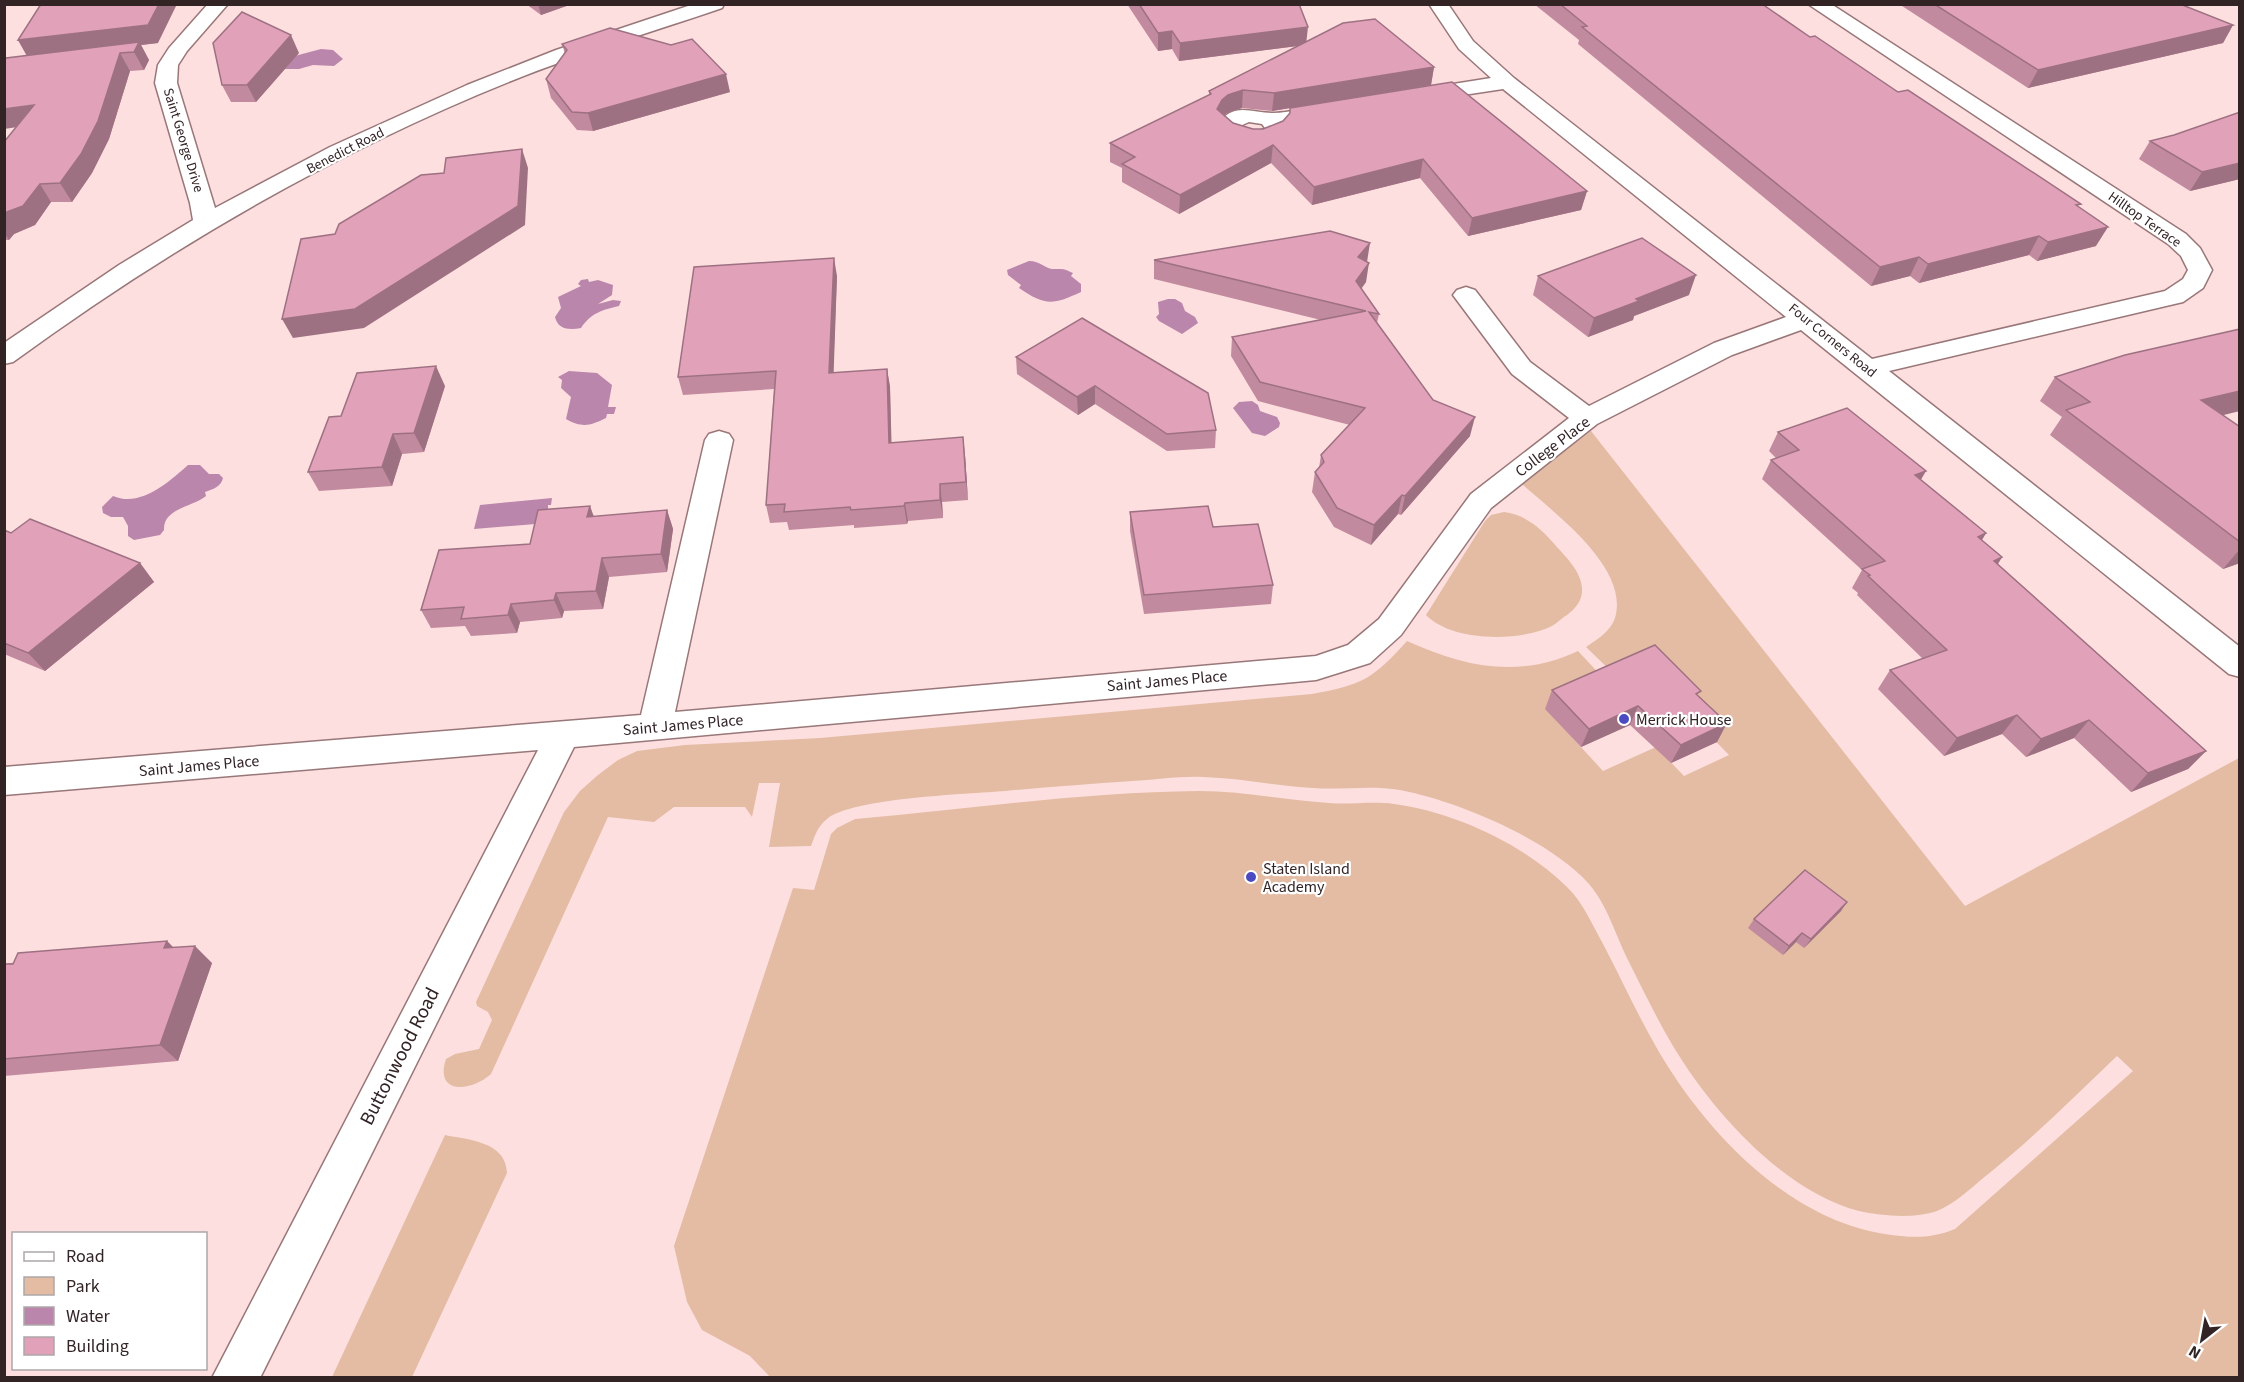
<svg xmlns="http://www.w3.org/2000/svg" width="2244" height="1382" viewBox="0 0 2244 1382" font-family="'Source Sans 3',sans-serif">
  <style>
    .green { fill: #e3bca3 }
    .water { fill: #ba86ac }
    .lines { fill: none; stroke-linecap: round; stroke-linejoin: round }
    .minor-casing { stroke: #997779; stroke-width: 3 }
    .minor { fill: #fff; fill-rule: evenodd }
    .wall { fill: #c28a9f; fill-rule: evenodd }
    .shaded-wall { fill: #9e7182 }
    .building { fill: #e1a1b9; stroke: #9e7182; stroke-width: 1.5 }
    .poi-dot { fill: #4c4ac1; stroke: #fff; stroke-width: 2 }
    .labels { text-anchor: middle; stroke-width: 4.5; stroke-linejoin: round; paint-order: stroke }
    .far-street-label { font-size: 14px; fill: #322425; stroke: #fff }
    .street-label { font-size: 16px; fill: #322425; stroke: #fff }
    .poi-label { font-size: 16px; fill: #322425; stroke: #fff; text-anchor: start }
    .near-street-label { font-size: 20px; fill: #322425; stroke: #fff }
  </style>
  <rect width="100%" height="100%" fill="#fddfe0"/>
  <g class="green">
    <path d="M 1591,431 L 1965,906 L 2239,758 L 2239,1377 L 771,1378 L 750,1356 L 702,1330 L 687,1302 L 674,1246 L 793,888 L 814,890 L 831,834 L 837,828 L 855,819 C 969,809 1085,792 1199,791 C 1242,791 1285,800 1329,803 C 1350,805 1372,801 1394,804 C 1454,812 1524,844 1567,887 C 1582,901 1592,924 1602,942 C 1621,978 1638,1016 1659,1052 C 1707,1133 1788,1219 1885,1234 C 1911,1238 1930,1239 1955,1229 L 2133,1071 L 2117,1056 C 2073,1098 2030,1141 1982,1179 C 1969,1190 1954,1204 1937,1211 C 1914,1219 1882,1216 1859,1211 C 1783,1191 1712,1111 1673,1046 C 1657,1019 1643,990 1629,962 C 1616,937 1608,906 1589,884 C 1550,840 1458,801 1400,790 C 1372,785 1342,790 1313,788 C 1276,786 1240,778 1203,777 C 1179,776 1155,780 1132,781 C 1090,784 1047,787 1005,791 C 968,794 851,798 827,819 C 818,826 815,835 811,846 L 769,847 L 780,783 L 759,783 L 752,817 L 745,807 L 674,807 L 654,822 L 608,817 L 491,1074 C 471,1092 434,1095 446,1059 L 455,1054 L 479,1049 L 492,1020 L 488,1012 L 477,1006 L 476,1002 L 564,812 L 580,791 L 598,775 L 618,760 L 637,751 L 685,745 L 820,738 L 1312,694 C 1362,685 1373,679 1407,641 C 1464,667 1519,679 1578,651 L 1607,682 L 1546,709 L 1603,771 L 1656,747 L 1684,776 L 1729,755 L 1687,712 L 1617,677 L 1586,647 C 1598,639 1613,630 1616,614 C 1626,565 1554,513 1522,484 Z"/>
    <path d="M 1504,512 C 1525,514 1543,530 1556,546 C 1567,558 1581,572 1582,588 C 1583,600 1576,608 1567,615 C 1562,618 1557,623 1552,626 C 1520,642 1452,642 1426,615 L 1485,521 L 1491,515 Z"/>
    <path d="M 445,1135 C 468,1140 506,1141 507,1173 L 412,1377 L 332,1377 Z"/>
  </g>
  <g class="water">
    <path d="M 321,49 L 333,50 L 343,59 L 334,66 L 313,65 L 299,69 L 283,69 L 291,57 Z"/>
    <path d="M 1029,261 C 1040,261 1046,269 1053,269 C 1063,269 1063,268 1073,273 L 1071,276 L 1081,284 L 1081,292 C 1053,305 1045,306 1019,288 L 1021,285 L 1008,275 L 1007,270 Z"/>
    <path d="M 588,279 L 589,282 L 598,280 L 613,285 L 612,295 L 598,304 L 613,300 L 621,301 L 619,306 C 602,310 591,313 581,328 C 570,330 558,330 555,317 L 561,308 L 558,297 L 581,286 L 578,284 L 581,280 Z"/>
    <path d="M 1168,299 L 1175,299 L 1182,303 L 1185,311 L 1195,317 L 1198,323 L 1182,334 L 1159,321 L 1156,317 L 1159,314 L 1158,302 Z"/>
    <path d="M 569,371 L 597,373 L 612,385 L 608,407 L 616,407 L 614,414 L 607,414 L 606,418 C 590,426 582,428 566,419 L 571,397 L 561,388 L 562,380 L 558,377 Z"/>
    <path d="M 1252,401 L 1258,405 L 1260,411 L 1277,417 L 1280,423 L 1279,427 L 1265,436 L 1252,433 L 1233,408 L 1239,402 Z"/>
    <path d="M 188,465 L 200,465 L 209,474 L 219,474 L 223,478 C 221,487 213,489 205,492 L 206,496 C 193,507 163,508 164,530 L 160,535 L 134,540 L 128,536 L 128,526 L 123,517 L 111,517 L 103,513 L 102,507 L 113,496 C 140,508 169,482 188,465 Z"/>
    <path d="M 552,498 L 551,505 L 548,505 L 548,523 L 474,529 L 480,505 Z"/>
  </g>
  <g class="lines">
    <defs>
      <g id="minor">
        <path d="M 208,4 L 228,4 L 187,51 L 178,65 L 177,83 L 215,208 L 330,147 L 467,85 L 556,50 L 694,4 L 724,4 L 722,8 C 652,32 580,53 511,81 C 334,152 168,249 13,362 L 4,364 L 4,343 L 119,265 L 193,220 L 190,203 L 155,83 L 158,65 L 169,48 Z"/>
        <path d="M 1429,4 L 1448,4 L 1473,41 L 1514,78 L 1872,359 L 2165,291 L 2183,279 L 2188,270 L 2181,256 L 2168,244 L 1808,4 L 1831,4 L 2186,234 L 2200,248 L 2212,270 L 2203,288 L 2183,302 L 1889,371 L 2240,647 L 2240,677 L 2229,674 L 1801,330 L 1732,355 L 1597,424 L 1491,508 L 1401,635 L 1370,663 L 1316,680 L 574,747 L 260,1378 L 212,1378 L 538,750 L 4,795 L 4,767 L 641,715 L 705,440 L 709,434 L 719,431 L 729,434 L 733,440 L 675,712 L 1316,656 L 1348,645 L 1379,619 L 1471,494 L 1569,418 L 1512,374 L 1453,295 L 1457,290 L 1466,287 L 1475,290 L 1530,362 L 1589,406 L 1714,343 L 1786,317 L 1503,89 L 1417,102 L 1409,101 L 1406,96 L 1409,91 L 1491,78 L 1459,49 Z"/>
        <path d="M 1333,103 L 1341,104 L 1344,109 L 1341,114 L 1286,124 L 1287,130 C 1270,155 1233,148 1218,126 C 1231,101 1252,113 1272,113 C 1292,113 1314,106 1333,103 ZM 1249,122 L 1262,124 L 1265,128 C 1256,135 1248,133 1240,126 Z"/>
      </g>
    </defs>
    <use href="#minor" class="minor-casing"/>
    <use href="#minor" class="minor"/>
  </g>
  <g class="wall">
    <path d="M 526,4 L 572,4 L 541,15 Z"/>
    <path d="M 1127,4 L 1299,4 L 1306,42 L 1434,67 L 1431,85 L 1587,191 L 1581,210 L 1468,236 L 1420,178 L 1312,205 L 1271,163 L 1179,214 L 1122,182 L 1122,168 L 1110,162 L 1110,143 L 1209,95 L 1209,91 L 1297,46 L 1179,61 L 1172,49 L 1158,51 ZM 1242,108 L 1272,111 L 1290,108 L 1290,114 L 1283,121 L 1263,129 L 1253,129 L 1233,123 L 1224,115 L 1227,113 Z"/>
    <path d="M 1534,4 L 1762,4 L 1810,37 L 1898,92 L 2079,208 L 2096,246 L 2037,261 L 2029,255 L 1919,283 L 1910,276 L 1871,286 L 1578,44 L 1579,40 Z"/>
    <path d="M 1899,4 L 2180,4 L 2233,25 L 2223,43 L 2028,88 Z"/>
    <path d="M 18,40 L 158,43 L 141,45 L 149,60 L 144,70 L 130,71 L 109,139 L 92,173 L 72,202 L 51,202 L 35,225 L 14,234 L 9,240 L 4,240 L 4,142 L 16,127 L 27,55 Z"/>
    <path d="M 562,44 L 730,92 L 593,131 L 577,130 L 551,98 L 546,79 L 565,54 Z"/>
    <path d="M 299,53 L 256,102 L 231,102 L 222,85 Z"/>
    <path d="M 2174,135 L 2240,179 L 2190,191 L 2139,159 L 2150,141 Z"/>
    <path d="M 1154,260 L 1367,262 L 1366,282 L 1361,289 L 1379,314 L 1377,323 L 1433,400 L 1470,436 L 1401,515 L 1398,514 L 1371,545 L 1334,527 L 1312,492 L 1315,472 L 1319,468 L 1321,455 L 1350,425 L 1258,401 L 1231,356 L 1232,337 L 1321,320 L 1154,279 Z"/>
    <path d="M 837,276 L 833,373 L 887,369 L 890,387 L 891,442 L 965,455 L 968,500 L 942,502 L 943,518 L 908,521 L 907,524 L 854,528 L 854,525 L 789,530 L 787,522 L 770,523 L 766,505 L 774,389 L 683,395 L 678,377 Z"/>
    <path d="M 1538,276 L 1689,295 L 1634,316 L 1633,320 L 1588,337 L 1533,295 Z"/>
    <path d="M 1016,357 L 1216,430 L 1215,448 L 1167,451 L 1095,404 L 1078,415 L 1017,374 Z"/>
    <path d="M 2055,377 L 2222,415 L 2240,427 L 2240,563 L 2223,569 L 2050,435 L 2062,417 L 2040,401 Z"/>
    <path d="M 445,386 L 424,452 L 402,454 L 392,486 L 319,491 L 308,472 L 341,416 Z"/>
    <path d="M 1778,432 L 1921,480 L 1986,533 L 1982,540 L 2002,557 L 1998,564 L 2206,751 L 2188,769 L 2131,792 L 2074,738 L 2026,757 L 2002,734 L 1944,756 L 1878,689 L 1890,670 L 1923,659 L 1857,595 L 1858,593 L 1852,588 L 1862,570 L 1762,479 L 1771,460 L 1776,458 L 1769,451 Z"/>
    <path d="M 667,510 L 673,529 L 667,572 L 609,577 L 603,609 L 564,611 L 562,618 L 520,622 L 517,633 L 471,636 L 465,626 L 431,628 L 421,610 L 530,544 L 594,517 Z"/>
    <path d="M 1130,512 L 1213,527 L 1273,585 L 1271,604 L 1144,614 L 1130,531 Z"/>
    <path d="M 4,530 L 11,533 L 140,563 L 154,582 L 45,671 L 4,654 Z"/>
    <path d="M 1552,690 L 1699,696 L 1727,723 L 1717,742 L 1671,763 L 1630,725 L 1581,747 L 1545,709 Z"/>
    <path d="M 1841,911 L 1804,948 L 1796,942 L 1783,955 L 1748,928 L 1754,919 Z"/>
    <path d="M 167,941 L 173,948 L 212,963 L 178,1061 L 4,1076 L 4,964 Z"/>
  </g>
  <g class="shaded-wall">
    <path d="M 159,4 L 177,4 L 158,43 L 141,45 L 149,60 L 144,70 L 134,52 L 28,58 L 18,40 Z"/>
    <path d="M 538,4 L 572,4 L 541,15 Z"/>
    <path d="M 2233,25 L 2223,43 L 2028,88 L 2038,70 Z"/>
    <path d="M 1308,27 L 1306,45 L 1179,61 L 1180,43 Z"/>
    <path d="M 1172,31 L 1172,49 L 1158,51 L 1158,33 Z"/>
    <path d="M 291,35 L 299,53 L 256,102 L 247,85 Z"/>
    <path d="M 120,53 L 130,71 L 109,139 L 92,173 L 72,202 L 60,183 Z"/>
    <path d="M 1434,67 L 1431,85 L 1272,111 L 1274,93 Z"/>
    <path d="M 726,74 L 730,92 L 593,131 L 588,113 Z"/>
    <path d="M 1243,90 L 1242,108 L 1227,113 L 1221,118 L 1217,109 L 1222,100 L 1228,95 Z"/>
    <path d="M 34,105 L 45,123 L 4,129 L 4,109 Z"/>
    <path d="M 1273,145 L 1271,163 L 1179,214 L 1180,195 Z"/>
    <path d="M 522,149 L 528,168 L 525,225 L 364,328 L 293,338 L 282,319 Z"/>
    <path d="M 1423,159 L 1420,178 L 1312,205 L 1314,187 Z"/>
    <path d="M 2240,163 L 2240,179 L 2190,191 L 2202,172 Z"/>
    <path d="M 40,184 L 51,202 L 35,225 L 14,234 L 9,240 L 4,233 L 4,213 Z"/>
    <path d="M 1587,191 L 1581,210 L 1468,236 L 1472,218 Z"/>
    <path d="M 2108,227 L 2096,246 L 2037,261 L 2048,242 Z"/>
    <path d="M 2039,236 L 2029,255 L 1919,283 L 1928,264 Z"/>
    <path d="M 1370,243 L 1367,262 L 1358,257 Z"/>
    <path d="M 1919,257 L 1910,276 L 1871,286 L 1880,267 Z"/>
    <path d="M 834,258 L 837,276 L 833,391 L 829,373 Z"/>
    <path d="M 1369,263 L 1366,282 L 1353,300 L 1356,281 Z"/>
    <path d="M 1696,275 L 1689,295 L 1634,316 L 1633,320 L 1588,337 L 1594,318 L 1636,299 Z"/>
    <path d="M 436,366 L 445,386 L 424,452 L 414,433 Z"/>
    <path d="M 887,369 L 890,387 L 892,461 L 889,443 Z"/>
    <path d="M 1095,386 L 1095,404 L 1078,415 L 1077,397 Z"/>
    <path d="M 2240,391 L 2240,411 L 2183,425 L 2201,400 Z"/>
    <path d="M 1475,417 L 1470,436 L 1401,515 L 1405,496 Z"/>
    <path d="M 393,434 L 402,454 L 392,486 L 382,467 Z"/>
    <path d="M 963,437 L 965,455 L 968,500 L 966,482 Z"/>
    <path d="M 1926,471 L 1915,490 L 1915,475 Z"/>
    <path d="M 940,484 L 942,502 L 943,518 L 940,500 Z"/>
    <path d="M 1402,495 L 1398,514 L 1371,545 L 1374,525 Z"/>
    <path d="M 905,503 L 908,521 L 907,524 L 904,506 Z"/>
    <path d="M 590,506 L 597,525 L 587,517 Z"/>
    <path d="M 667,510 L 673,529 L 667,572 L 661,554 Z"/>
    <path d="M 1986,533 L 1974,553 L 1978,537 Z"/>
    <path d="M 2240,549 L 2240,563 L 2223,569 Z"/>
    <path d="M 2002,557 L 1990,576 L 1994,561 Z"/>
    <path d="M 602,558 L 609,577 L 603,609 L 596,591 Z"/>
    <path d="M 140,563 L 154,582 L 45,671 L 28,653 Z"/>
    <path d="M 556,593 L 564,611 L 562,618 L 554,600 Z"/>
    <path d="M 511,604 L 520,622 L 517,633 L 508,615 Z"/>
    <path d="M 1638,706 L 1630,725 L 1581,747 L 1589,729 Z"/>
    <path d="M 2017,715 L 2002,734 L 1944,756 L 1957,738 Z"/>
    <path d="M 2089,720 L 2074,738 L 2026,757 L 2041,739 Z"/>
    <path d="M 1727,723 L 1717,742 L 1671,763 L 1681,745 Z"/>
    <path d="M 2206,751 L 2188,769 L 2131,792 L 2148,773 Z"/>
    <path d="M 1847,902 L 1841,911 L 1804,948 L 1811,939 Z"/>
    <path d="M 1802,933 L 1796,942 L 1783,955 L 1789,946 Z"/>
    <path d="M 167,941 L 184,958 L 164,948 Z"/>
    <path d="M 195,946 L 212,963 L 178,1061 L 160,1045 Z"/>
  </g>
  <g class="building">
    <path d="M 41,4 L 159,4 L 148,25 L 18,40 Z"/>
    <path d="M 1139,4 L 1299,4 L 1308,27 L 1180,43 L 1172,31 L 1158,33 Z"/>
    <path d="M 1560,4 L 1762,4 L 1810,37 L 1815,36 L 1898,92 L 1908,90 L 2081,204 L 2076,205 L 2108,227 L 2048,242 L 2039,236 L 1928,264 L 1919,257 L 1880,267 L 1582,27 L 1587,26 Z"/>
    <path d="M 1934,4 L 2180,4 L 2233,25 L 2038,70 Z"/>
    <path d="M 242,12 L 291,35 L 247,85 L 222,85 L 213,43 Z"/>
    <path d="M 1375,19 L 1434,67 L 1274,93 L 1243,90 L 1228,95 L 1222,100 L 1217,109 L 1233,123 L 1253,129 L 1263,129 L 1283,121 L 1290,113 L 1290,108 L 1452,82 L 1587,191 L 1472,218 L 1423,159 L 1314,187 L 1273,145 L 1180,195 L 1122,164 L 1135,157 L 1110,143 L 1211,94 L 1209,91 L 1343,23 Z"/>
    <path d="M 610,28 L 671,45 L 692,39 L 726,74 L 588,113 L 572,112 L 546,79 L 567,50 L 562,44 Z"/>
    <path d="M 139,42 L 134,52 L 120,53 L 98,121 L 81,154 L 60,183 L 40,184 L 23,206 L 4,213 L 4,142 L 34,105 L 4,109 L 4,60 L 6,58 Z"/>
    <path d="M 2240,112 L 2240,163 L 2202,172 L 2150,141 L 2174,135 Z"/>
    <path d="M 522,149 L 518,206 L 355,309 L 282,319 L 301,239 L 335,234 L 339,224 L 421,175 L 444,173 L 446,158 Z"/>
    <path d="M 1330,231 L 1370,243 L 1358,257 L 1369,263 L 1356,281 L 1379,314 L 1369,312 L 1433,400 L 1475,417 L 1405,496 L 1402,495 L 1374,525 L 1337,508 L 1315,472 L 1324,462 L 1321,455 L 1365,408 L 1260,382 L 1232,337 L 1366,311 L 1154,260 Z"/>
    <path d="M 1642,238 L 1696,275 L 1636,299 L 1639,301 L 1594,318 L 1538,276 Z"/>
    <path d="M 834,258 L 829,373 L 887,369 L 889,443 L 963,437 L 966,482 L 940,484 L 940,500 L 905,503 L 904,506 L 851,510 L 850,507 L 784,512 L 785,504 L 766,505 L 776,371 L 678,377 L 694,267 Z"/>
    <path d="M 1082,318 L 1208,393 L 1216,430 L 1167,434 L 1095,386 L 1077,397 L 1016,357 Z"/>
    <path d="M 2240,329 L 2240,391 L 2201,400 L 2240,427 L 2240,542 L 2066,410 L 2090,402 L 2055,377 L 2125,355 Z"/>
    <path d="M 436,366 L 414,433 L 393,434 L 382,467 L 308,472 L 329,417 L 341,416 L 357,373 Z"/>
    <path d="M 1847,408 L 1926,471 L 1915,475 L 1986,533 L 1978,537 L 2002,557 L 1994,561 L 2206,751 L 2148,773 L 2089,720 L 2041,739 L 2017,715 L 1957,738 L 1890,670 L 1947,650 L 1868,576 L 1870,575 L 1862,569 L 1885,561 L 1771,460 L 1799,450 L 1778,432 Z"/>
    <path d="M 590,506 L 587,517 L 667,510 L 661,554 L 602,558 L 596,591 L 556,593 L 554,600 L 511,604 L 508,615 L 461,619 L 464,607 L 421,610 L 439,550 L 530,544 L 538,510 Z"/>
    <path d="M 1208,506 L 1213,527 L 1258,524 L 1273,585 L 1144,595 L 1130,512 Z"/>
    <path d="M 30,519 L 140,563 L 28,653 L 4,643 L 4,530 L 11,533 Z"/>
    <path d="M 1655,645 L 1701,691 L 1696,694 L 1727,723 L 1681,745 L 1638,706 L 1589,729 L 1552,690 Z"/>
    <path d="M 1805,870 L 1847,902 L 1811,939 L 1802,933 L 1789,946 L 1754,919 Z"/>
    <path d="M 167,941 L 164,948 L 195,946 L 160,1045 L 4,1059 L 4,964 L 13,964 L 18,953 Z"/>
  </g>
  <g class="poi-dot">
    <circle cx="1624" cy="719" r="6"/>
    <circle cx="1251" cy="877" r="6"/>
  </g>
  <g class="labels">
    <g class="far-street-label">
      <text transform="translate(184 140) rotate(73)" y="5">Saint George Drive</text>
      <text transform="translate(345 150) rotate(-27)" y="5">Benedict Road</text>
      <text transform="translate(2145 219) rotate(35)" y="5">Hilltop Terrace</text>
      <text transform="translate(1833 340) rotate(39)" y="5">Four Corners Road</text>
    </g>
    <g class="street-label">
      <text transform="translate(1552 446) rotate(-37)" y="6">College Place</text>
      <text transform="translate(1167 680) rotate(-5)" y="6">Saint James Place</text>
      <text transform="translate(683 724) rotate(-5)" y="6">Saint James Place</text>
      <text transform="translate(199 765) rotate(-5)" y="6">Saint James Place</text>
    </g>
    <g class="poi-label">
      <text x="1636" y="725">Merrick House</text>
      <text x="1263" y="874">Staten Island<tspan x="1263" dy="18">Academy</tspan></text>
    </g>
    <g class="near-street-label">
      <text transform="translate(399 1056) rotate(-63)" y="7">Buttonwood Road</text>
    </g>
  </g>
  <rect width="2244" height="1382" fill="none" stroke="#322425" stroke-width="12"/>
  <rect x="12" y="1232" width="195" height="138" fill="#ffffff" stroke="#ada7a8" stroke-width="1.5"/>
  <rect x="24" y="1252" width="30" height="9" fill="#ffffff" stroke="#ada7a8" stroke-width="1.5"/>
  <text x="66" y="1262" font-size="18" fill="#322425">Road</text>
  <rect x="24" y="1277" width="30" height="18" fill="#e3bca3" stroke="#ada7a8" stroke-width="1.5"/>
  <text x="66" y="1292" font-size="18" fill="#322425">Park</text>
  <rect x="24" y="1307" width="30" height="18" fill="#ba86ac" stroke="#ada7a8" stroke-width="1.5"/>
  <text x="66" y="1322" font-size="18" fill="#322425">Water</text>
  <rect x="24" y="1337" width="30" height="18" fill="#e1a1b9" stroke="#ada7a8" stroke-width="1.5"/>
  <text x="66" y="1352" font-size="18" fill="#322425">Building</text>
  <g transform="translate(2202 1340) rotate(211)" stroke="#ffffff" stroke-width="4.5" paint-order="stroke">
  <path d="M0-4.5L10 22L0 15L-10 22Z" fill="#322425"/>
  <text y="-9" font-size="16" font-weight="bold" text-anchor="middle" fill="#322425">N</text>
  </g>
</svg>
